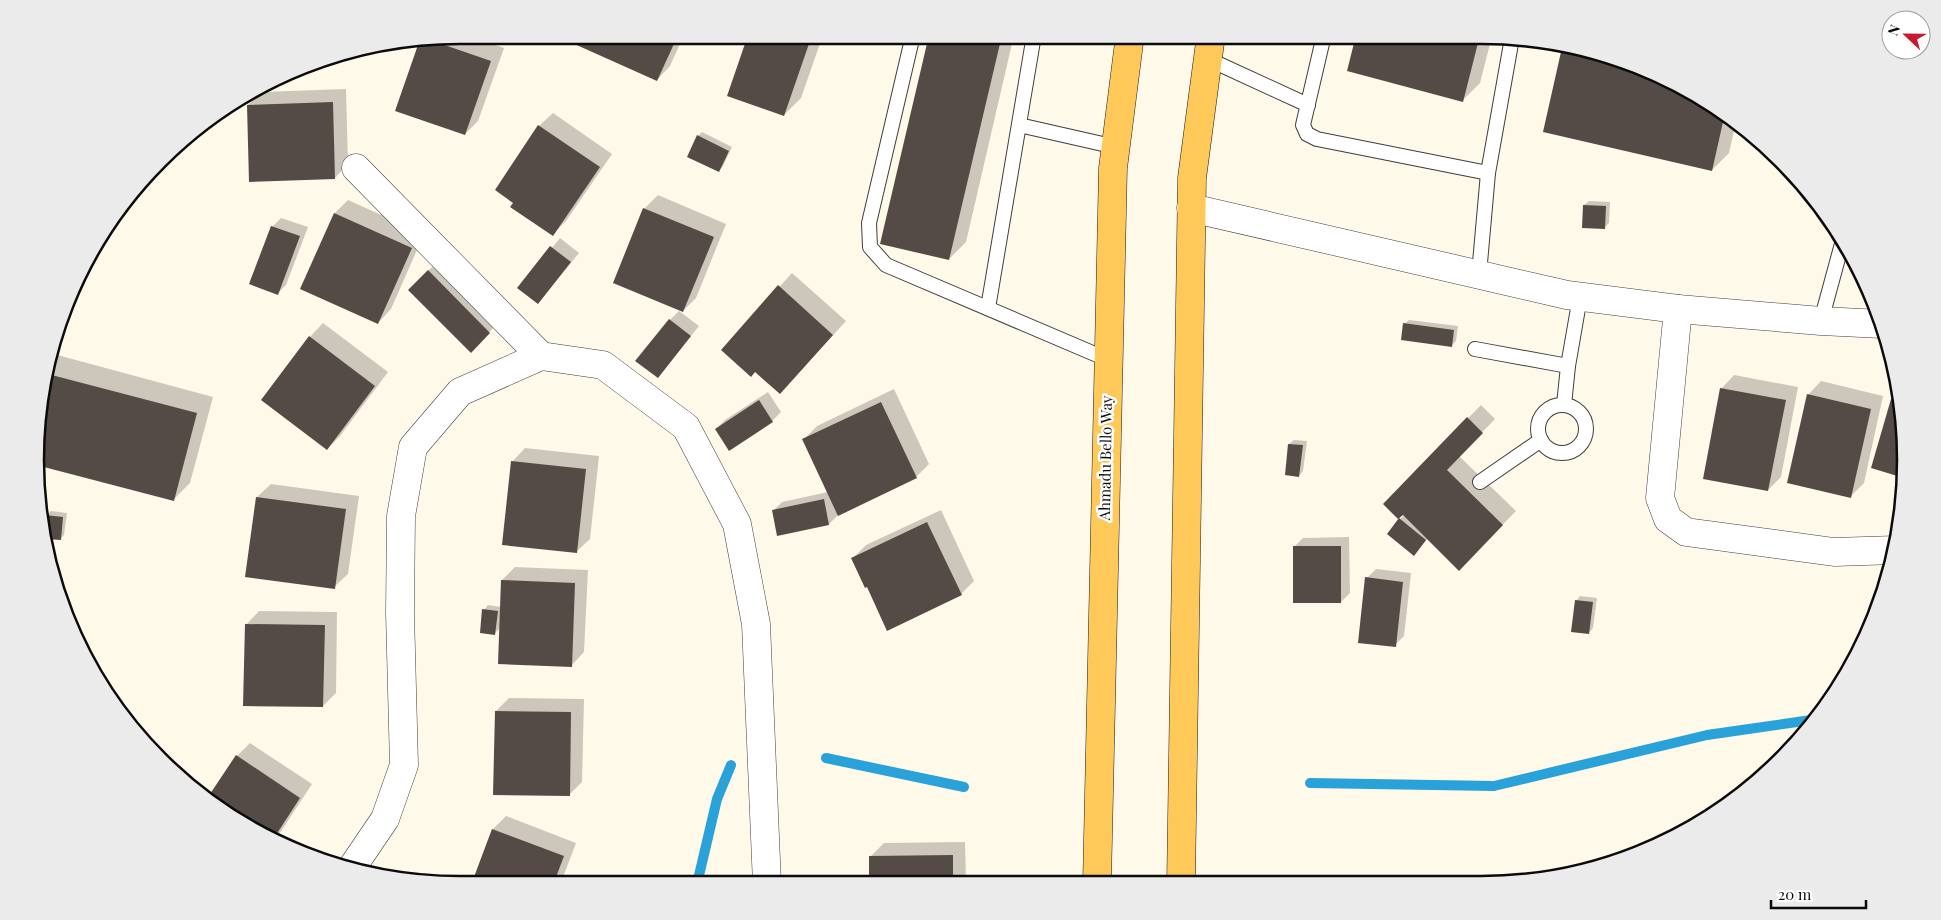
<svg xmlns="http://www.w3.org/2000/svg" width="1941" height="920" viewBox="0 0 1941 920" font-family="'Playfair Display',serif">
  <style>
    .shadow { fill: #0003 }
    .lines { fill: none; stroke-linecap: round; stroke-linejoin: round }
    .stream { stroke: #29a1d9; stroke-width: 10 }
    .building { fill: #544b46 }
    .service-casing { stroke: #3e3e3e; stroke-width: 16 }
    .minor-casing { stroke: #3e3e3e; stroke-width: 29 }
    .primary-casing { stroke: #1c1c1c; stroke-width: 29 }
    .service { stroke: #fff; stroke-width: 14 }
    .minor { stroke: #fff; stroke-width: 28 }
    .primary { stroke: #ffc959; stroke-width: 28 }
    .labels { text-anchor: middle; stroke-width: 5; stroke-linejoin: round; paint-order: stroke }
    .street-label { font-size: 15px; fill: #0b0b0b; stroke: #fff }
    .rim { fill: none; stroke: #0b0b0b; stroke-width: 2.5 }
  </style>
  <rect width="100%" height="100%" fill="#fff9e9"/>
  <g class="shadow">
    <path d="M 460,35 L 467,35 L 504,48 L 478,121 L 465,134 L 396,110 L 420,42 Z"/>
    <path d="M 563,35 L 684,35 L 670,66 L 657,80 Z"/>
    <path d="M 750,35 L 823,35 L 801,98 L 784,115 Z"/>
    <path d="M 930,35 L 1014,35 L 966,242 L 949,259 Z"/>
    <path d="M 1358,35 L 1481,35 L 1492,36 L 1480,83 L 1463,100 Z"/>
    <path d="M 1565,43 L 1644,67 L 1717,107 L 1736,122 L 1729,153 L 1712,170 L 1545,131 Z"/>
    <path d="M 346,89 L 348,164 L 335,178 L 248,105 L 261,92 Z"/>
    <path d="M 553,113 L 612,154 L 566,221 L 553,234 L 515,202 L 497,189 L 539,126 Z"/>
    <path d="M 702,132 L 732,147 L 723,166 L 719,171 L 698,136 Z"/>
    <path d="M 658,195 L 726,224 L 696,298 L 683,311 L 644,209 Z"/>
    <path d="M 348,200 L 424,234 L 391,309 L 378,323 L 301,289 L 335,213 Z"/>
    <path d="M 1589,201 L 1610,202 L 1609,223 L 1605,227 L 1584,205 Z"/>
    <path d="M 281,218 L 308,227 L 286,285 L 277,294 L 272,227 Z"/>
    <path d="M 560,238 L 579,253 L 538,303 L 519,288 Z"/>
    <path d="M 437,262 L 498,323 L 471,351 L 409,290 Z"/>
    <path d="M 792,273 L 846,321 L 793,379 L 755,371 L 722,350 Z"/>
    <path d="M 679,311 L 699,326 L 658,377 L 670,320 Z"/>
    <path d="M 1409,320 L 1458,326 L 1456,341 L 1451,346 L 1404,324 Z"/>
    <path d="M 323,323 L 388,372 L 340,436 L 327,449 L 263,400 L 310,337 Z"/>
    <path d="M 50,353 L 213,397 L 190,483 L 173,500 L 40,465 L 43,377 Z"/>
    <path d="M 1734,375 L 1798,387 L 1781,477 L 1768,490 L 1721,389 Z"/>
    <path d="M 1821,381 L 1883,396 L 1864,483 L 1850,497 L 1808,395 Z"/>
    <path d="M 894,389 L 929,464 L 916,477 L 838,515 L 829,524 L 773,511 L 782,502 L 828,492 L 804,439 L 817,426 Z"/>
    <path d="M 768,392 L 781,412 L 772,421 L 716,429 L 725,420 Z"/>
    <path d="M 1899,392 L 1906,460 L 1904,476 L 1872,467 L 1892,399 Z"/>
    <path d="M 1481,405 L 1495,419 L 1459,456 L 1516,511 L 1459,569 L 1428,538 L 1418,550 L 1400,519 L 1405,515 L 1384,504 Z"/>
    <path d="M 1294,440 L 1307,441 L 1303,471 L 1299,476 L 1289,444 Z"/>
    <path d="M 525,448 L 599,456 L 590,539 L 576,552 L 512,462 Z"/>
    <path d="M 271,484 L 359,496 L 348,574 L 334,587 L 257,497 Z"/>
    <path d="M 941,510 L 974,581 L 961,594 L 868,585 L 853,558 L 866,545 Z"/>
    <path d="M 51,511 L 67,513 L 64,535 L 60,539 L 45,538 L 46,516 Z"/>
    <path d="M 1349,537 L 1350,593 L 1341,602 L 1294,547 L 1303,538 Z"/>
    <path d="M 515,567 L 588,570 L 584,652 L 571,666 L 500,628 L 495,633 L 484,610 L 488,605 L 501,607 L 502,580 Z"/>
    <path d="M 1376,569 L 1411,573 L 1404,636 L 1395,645 L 1367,578 Z"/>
    <path d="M 1580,596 L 1597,598 L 1593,628 L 1589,633 L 1576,601 Z"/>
    <path d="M 259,611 L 337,612 L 336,693 L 323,706 L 246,625 Z"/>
    <path d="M 509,698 L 584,699 L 582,782 L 569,795 L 496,711 Z"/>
    <path d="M 250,743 L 312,784 L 276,839 L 209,798 L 237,756 Z"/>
    <path d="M 506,816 L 576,843 L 560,885 L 472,885 L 493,829 Z"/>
    <path d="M 965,842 L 966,883 L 871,884 L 871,856 L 884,843 Z"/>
  </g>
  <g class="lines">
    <g class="stream">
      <path d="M 826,758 L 964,787"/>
      <path d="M 1310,783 L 1494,786 L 1707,735 L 1818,719"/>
      <path d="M 697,884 L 717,799 L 731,765"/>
    </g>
  </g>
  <g class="building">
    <path d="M 562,35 L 678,35 L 657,81 L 561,38 Z"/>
    <path d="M 748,35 L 812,35 L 784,116 L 727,96 Z"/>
    <path d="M 929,35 L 1002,35 L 949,260 L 880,244 Z"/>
    <path d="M 1356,35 L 1480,35 L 1463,102 L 1347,71 Z"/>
    <path d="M 430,40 L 491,61 L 465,135 L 395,111 L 419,42 Z"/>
    <path d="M 1563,43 L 1644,67 L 1717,107 L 1725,113 L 1712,171 L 1543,132 Z"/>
    <path d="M 333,102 L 335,179 L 249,182 L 247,105 Z"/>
    <path d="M 538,125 L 600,167 L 553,236 L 510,207 L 513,203 L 495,190 Z"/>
    <path d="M 697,135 L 729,151 L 719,172 L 687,157 Z"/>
    <path d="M 1583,205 L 1606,206 L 1605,229 L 1582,228 Z"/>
    <path d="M 643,208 L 714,237 L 683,312 L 613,283 Z"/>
    <path d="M 334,213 L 412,248 L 378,324 L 300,289 Z"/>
    <path d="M 271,226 L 300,236 L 278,295 L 249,284 Z"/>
    <path d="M 550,246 L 571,262 L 538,304 L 517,288 Z"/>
    <path d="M 428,270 L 490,333 L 471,353 L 408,290 Z"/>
    <path d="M 778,285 L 833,335 L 780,394 L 755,372 L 751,377 L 721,350 Z"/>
    <path d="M 669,319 L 691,336 L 658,378 L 635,361 Z"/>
    <path d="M 1403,323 L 1454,330 L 1452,347 L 1401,340 Z"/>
    <path d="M 309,336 L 375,386 L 327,450 L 261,400 Z"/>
    <path d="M 44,373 L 197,413 L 174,501 L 40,466 Z"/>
    <path d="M 1720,388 L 1786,400 L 1768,491 L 1703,479 Z"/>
    <path d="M 1807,394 L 1871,409 L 1851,498 L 1787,483 Z"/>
    <path d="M 1891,399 L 1900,401 L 1906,460 L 1904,478 L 1871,468 Z"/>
    <path d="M 759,400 L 773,422 L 729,451 L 715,429 Z"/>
    <path d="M 881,402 L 917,478 L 838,516 L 802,439 Z"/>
    <path d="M 1467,417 L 1483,433 L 1447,470 L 1503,525 L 1459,571 L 1403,515 L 1398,519 L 1383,504 Z"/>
    <path d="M 1288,444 L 1303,445 L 1299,477 L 1285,475 Z"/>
    <path d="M 511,461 L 586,469 L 577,553 L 502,545 Z"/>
    <path d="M 256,497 L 346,509 L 335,589 L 245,577 Z"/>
    <path d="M 824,499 L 829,525 L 777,536 L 772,510 Z"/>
    <path d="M 45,515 L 63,517 L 61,540 L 46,539 L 43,531 Z"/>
    <path d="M 1399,518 L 1426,540 L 1414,556 L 1387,534 Z"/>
    <path d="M 927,522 L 962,595 L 887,631 L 867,587 L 865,588 L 851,558 Z"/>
    <rect x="1293" y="546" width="48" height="57"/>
    <path d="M 1365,577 L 1403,582 L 1396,647 L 1358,643 Z"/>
    <path d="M 501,580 L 575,583 L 572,667 L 498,664 Z"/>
    <path d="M 1575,600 L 1593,602 L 1589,634 L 1571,632 Z"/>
    <path d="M 482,609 L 498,611 L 495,635 L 480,633 Z"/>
    <path d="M 245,624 L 325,625 L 323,707 L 243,706 Z"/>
    <path d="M 495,711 L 571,712 L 570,796 L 493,795 Z"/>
    <path d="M 236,755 L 300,798 L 274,838 L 208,797 Z"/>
    <path d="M 492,829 L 564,856 L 553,885 L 471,885 Z"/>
    <path d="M 953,855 L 953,883 L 869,884 L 869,856 Z"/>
  </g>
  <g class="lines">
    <defs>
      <g id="service">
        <path d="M 913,35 L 869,223 L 870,247 L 886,265 L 1109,360"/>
        <path d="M 1324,35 L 1303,125 L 1307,134 L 1317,139 L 1488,173"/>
        <path d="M 1208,59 L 1308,105"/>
        <path d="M 1019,125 L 1116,147"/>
        <path d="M 1479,274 L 1488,173 L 1512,38"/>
        <path d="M 988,308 L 1034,35"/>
        <path d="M 1821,321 L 1843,240"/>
        <path d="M 1475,349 L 1568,366 L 1580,297"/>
        <path d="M 1564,405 L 1568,366"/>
        <circle cx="1562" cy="429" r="24"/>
        <path d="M 1480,482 L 1541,440"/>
      </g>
      <g id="minor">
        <path d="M 356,168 L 541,356"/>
        <path d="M 1191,208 L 1567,295 L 1678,309 L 1821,321 L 1882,324"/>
        <path d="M 1678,309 L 1660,498 L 1668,519 L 1686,532 L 1834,552 L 1896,550"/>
        <path d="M 351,869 L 385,819 L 404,765 L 400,613 L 401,516 L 413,447 L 460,392 L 541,356 L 603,365 L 686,427 L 737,524 L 756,624 L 767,884"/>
      </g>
      <g id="primary">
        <path d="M 1097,883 L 1113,168 L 1130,35"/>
        <path d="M 1181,883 L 1192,178 L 1211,35"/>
      </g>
    </defs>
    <use href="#service" class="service-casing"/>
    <use href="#minor" class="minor-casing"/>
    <use href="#primary" class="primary-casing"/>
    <use href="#service" class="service"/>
    <use href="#minor" class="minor"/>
    <use href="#primary" class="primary"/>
  </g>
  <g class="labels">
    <g class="street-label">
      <text transform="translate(1106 458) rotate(-89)" y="5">Ahmadu Bello Way</text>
    </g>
  </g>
  <path d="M0 0H1941V920H0ZM460 44H1481A416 416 0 0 1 1897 460V460A416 416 0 0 1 1481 876H460A416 416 0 0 1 44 460V460A416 416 0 0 1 460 44Z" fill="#ebebeb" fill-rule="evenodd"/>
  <path class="rim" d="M460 44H1481A416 416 0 0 1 1897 460V460A416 416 0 0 1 1481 876H460A416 416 0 0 1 44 460V460A416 416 0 0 1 460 44Z"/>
  <g transform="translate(1906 35) rotate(292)"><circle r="24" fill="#ffffff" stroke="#9d9d9d"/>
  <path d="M0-4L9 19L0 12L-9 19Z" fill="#c6182e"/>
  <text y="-8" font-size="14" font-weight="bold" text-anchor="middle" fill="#0b0b0b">N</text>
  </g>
  <path d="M1771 900v8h95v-8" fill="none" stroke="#0b0b0b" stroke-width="2.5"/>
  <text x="1778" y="900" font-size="15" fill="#0b0b0b" stroke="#ffffff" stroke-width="4" paint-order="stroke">20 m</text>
</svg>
